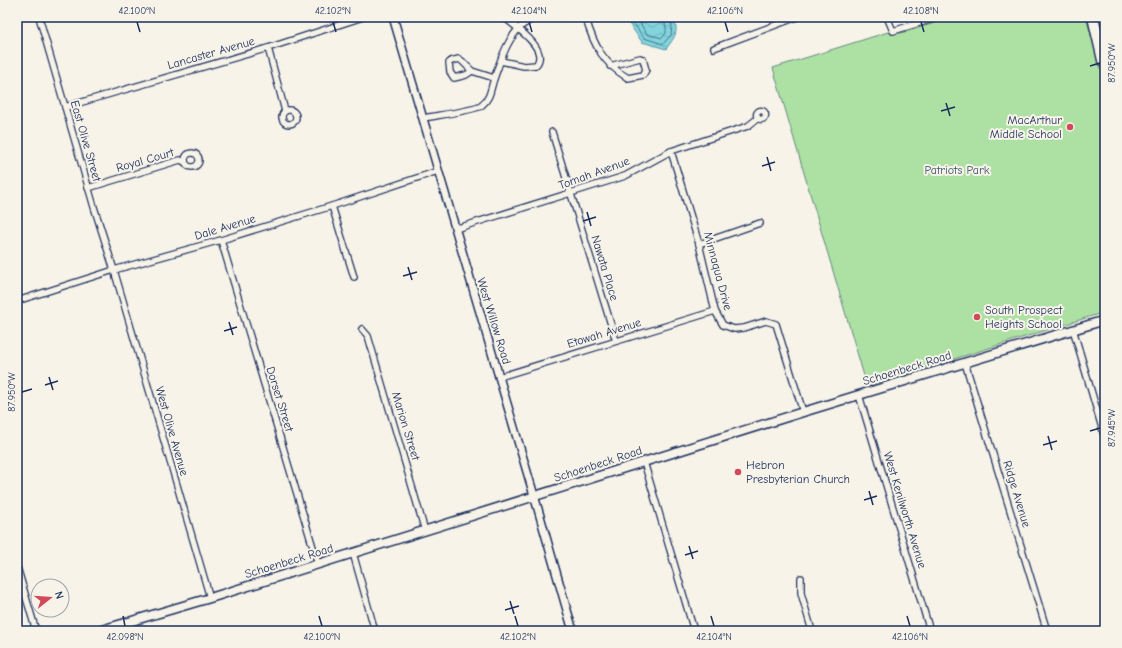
<svg xmlns="http://www.w3.org/2000/svg" width="1122" height="648" viewBox="0 0 1122 648" font-family="'Comic Neue',sans-serif">
  <style>
    .green { fill: #ade1a3; stroke: #648880 }
    .water { fill: url(#water-waves); stroke: #5992a9 }
    .lines { fill: none; stroke-linecap: round; stroke-linejoin: round }
    .shore { stroke: #457190; stroke-width: 1 }
    .minor-casing { stroke: #1b2f5e; stroke-width: 8 }
    .tertiary-casing { stroke: #1b2f5e; stroke-width: 10 }
    .secondary-casing { stroke: #1b2f5e; stroke-width: 11 }
    .trunk-casing { stroke: #1b2f5e; stroke-width: 13 }
    .minor { stroke: #f7f3e8; stroke-width: 5.5 }
    .tertiary { stroke: #f7f3e8; stroke-width: 7 }
    .secondary { stroke: #f7f3e8; stroke-width: 8 }
    .trunk { stroke: #f7f3e8; stroke-width: 10 }
    .ticks { fill: none; stroke: #1b2f5e; stroke-width: 1.5 }
    .poi-dot { fill: #d1495b; stroke: #f7f3e8; stroke-width: 1.5 }
    .labels { text-anchor: middle; stroke-width: 4; stroke-linejoin: round; paint-order: stroke }
    .street-label { font-size: 12px; fill: #1b2f5e; stroke: #f7f3e8 }
    .poi-label { font-size: 12px; fill: #1b2f5e; stroke: #f7f3e8; text-anchor: start }
    .park-label { font-size: 12px; fill: #38536c; stroke: #f7f3e8 }
    .neatline { fill: none; stroke: #1b2f5e; stroke-width: 1.5 }
    .ticks-label { font-size: 10px; text-anchor: middle; fill: #1b2f5e }
  </style>
  <defs>
    <pattern id="water-waves" width="16" height="10" patternUnits="userSpaceOnUse"><rect width="16" height="10" fill="#83d4db"/><path d="M0 5q4-4 8 0t8 0" fill="none" stroke="#71b6be"/></pattern>
  </defs>
  <rect width="100%" height="100%" fill="#f7f3e8"/>
  <filter id="ink" filterUnits="userSpaceOnUse"><feTurbulence type="fractalNoise" baseFrequency=".025" numOctaves="2"/><feDisplacementMap in="SourceGraphic" scale="8" xChannelSelector="R" yChannelSelector="G"/><feConvolveMatrix kernelMatrix="1 2 1 2 8 2 1 2 1" color-interpolation-filters="sRGB"/></filter>
  <g filter="url(#ink)">
    <path class="green" d="M 955,17 L 1086,17 L 1105,83 L 1105,312 L 867,386 L 773,68 L 888,32 L 901,33 Z"/>
    <path class="water" d="M 627,17 L 669,17 L 673,18 C 680,32 674,38 666,49 L 642,42 L 627,21 Z"/>
    <g class="lines">
      <g class="shore">
        <path d="M 631,17 L 632,21 L 644,38 L 663,44 L 671,35 L 672,26 L 669,17"/>
        <path d="M 636,17 L 647,34 L 662,38 C 670,31 664,26 664,17"/>
      </g>
      <defs>
        <g id="minor">
          <path d="M 39,17 L 94,207 L 114,270 L 210,598"/>
          <path d="M 523,17 L 526,23"/>
          <path d="M 572,17 L 586,19 L 591,17"/>
          <path d="M 887,17 L 893,31 L 939,17"/>
          <path d="M 586,19 C 594,46 604,64 628,78 L 643,75 L 646,70 L 643,59 L 640,58 L 610,66"/>
          <path d="M 268,48 L 285,111"/>
          <path d="M 714,48 L 797,17"/>
          <path d="M 501,61 L 524,66 L 536,65 C 550,49 514,26 504,17"/>
          <path d="M 472,71 L 466,75 L 454,78 L 450,72 L 449,63 L 451,61 L 459,59 L 462,61 L 472,71 L 494,78"/>
          <path d="M 65,107 L 268,48 L 363,17"/>
          <circle cx="289" cy="117" r="7"/>
          <circle cx="761" cy="115" r="4.5"/>
          <path d="M 424,118 C 433,116 476,110 481,106 C 492,97 490,88 495,76 C 502,55 513,22 539,17"/>
          <path d="M 552,132 L 616,341"/>
          <path d="M 671,151 L 699,244 L 715,311 L 723,325 L 734,329 L 744,328 L 766,321 L 776,324 L 803,412"/>
          <circle cx="192" cy="160" r="7"/>
          <path d="M 88,188 L 180,160 L 185,162"/>
          <path d="M 332,206 L 354,277"/>
          <path d="M 455,229 L 625,176 L 671,151 L 748,126 L 758,118"/>
          <path d="M 221,240 L 318,564"/>
          <path d="M 699,244 L 760,223"/>
          <path d="M 17,301 L 114,270 L 221,240 L 332,206 L 438,171"/>
          <path d="M 362,329 L 368,336 L 425,531"/>
          <path d="M 1073,329 L 1105,438"/>
          <path d="M 965,363 L 1047,631"/>
          <path d="M 499,377 L 715,311"/>
          <path d="M 859,395 L 930,631"/>
          <path d="M 644,462 L 694,631"/>
          <path d="M 353,553 L 375,631"/>
          <path d="M 17,567 L 36,631"/>
          <path d="M 801,578 L 801,593 L 812,631"/>
        </g>
        <path id="tertiary" d="M 393,17 L 538,509 L 573,631"/>
        <path id="secondary" d="M 98,631 L 210,598 L 803,412 L 1105,320"/>
        <path id="trunk" d="M 1093,17 L 1103,60"/>
      </defs>
      <use href="#minor" class="minor-casing"/>
      <use href="#tertiary" class="tertiary-casing"/>
      <use href="#secondary" class="secondary-casing"/>
      <use href="#trunk" class="trunk-casing"/>
      <use href="#minor" class="minor"/>
      <use href="#tertiary" class="tertiary"/>
      <use href="#secondary" class="secondary"/>
      <use href="#trunk" class="trunk"/>
    </g>
  </g>
  <path class="ticks" d="M 137,22 L 140,32M 333,22 L 336,32M 529,22 L 532,32M 725,22 L 728,32M 921,22 L 924,32M 1090,66 L 1100,63M 946,103 L 950,116M 941,111 L 955,107M 767,157 L 771,171M 762,166 L 775,162M 587,212 L 591,226M 583,221 L 596,217M 408,267 L 412,280M 403,276 L 417,272M 229,322 L 233,335M 224,331 L 237,327M 49,377 L 53,390M 45,385 L 58,381M 22,392 L 32,389M 1090,431 L 1100,428M 1048,436 L 1052,450M 1043,445 L 1057,441M 869,491 L 873,505M 864,500 L 877,496M 689,546 L 693,559M 685,555 L 698,551M 510,601 L 514,614M 505,610 L 519,606M 123,616 L 125,626M 319,616 L 322,626M 515,616 L 518,626M 711,616 L 714,626M 907,616 L 910,626"/>
  <g class="poi-dot">
    <circle cx="1070" cy="127" r="4"/>
    <circle cx="977" cy="317" r="4"/>
    <circle cx="738" cy="472" r="4"/>
  </g>
  <g class="labels">
    <g class="street-label">
      <text transform="translate(211 53) rotate(-16)" y="4">Lancaster Avenue</text>
      <text transform="translate(86 141) rotate(74)" y="4">East Olive Street</text>
      <text transform="translate(145 160) rotate(-16)" y="4">Royal Court</text>
      <text transform="translate(594 173) rotate(-20)" y="4">Tomah Avenue</text>
      <text transform="translate(225 227) rotate(-17)" y="4">Dale Avenue</text>
      <text transform="translate(605 268) rotate(73)" y="4">Nawata Place</text>
      <text transform="translate(718 271) rotate(75)" y="4">Minnaqua Drive</text>
      <text transform="translate(494 321) rotate(73)" y="4">West Willow Road</text>
      <text transform="translate(604 333) rotate(-17)" y="4">Etowah Avenue</text>
      <text transform="translate(907 368) rotate(-17)" y="4">Schoenbeck Road</text>
      <text transform="translate(280 399) rotate(73)" y="4">Dorset Street</text>
      <text transform="translate(406 426) rotate(73)" y="4">Marion Street</text>
      <text transform="translate(172 431) rotate(74)" y="4">West Olive Avenue</text>
      <text transform="translate(598 464) rotate(-18)" y="4">Schoenbeck Road</text>
      <text transform="translate(1017 494) rotate(73)" y="4">Ridge Avenue</text>
      <text transform="translate(905 510) rotate(73)" y="4">West Kenilworth Avenue</text>
      <text transform="translate(289 561) rotate(-17)" y="4">Schoenbeck Road</text>
    </g>
    <g class="poi-label">
      <text x="1062" y="124" text-anchor="end">MacArthur<tspan x="1062" dy="14">Middle School</tspan></text>
      <text x="985" y="314">South Prospect<tspan x="985" dy="14">Heights School</tspan></text>
      <text x="746" y="469">Hebron<tspan x="746" dy="14">Presbyterian Church</tspan></text>
    </g>
    <g class="park-label">
      <text x="957" y="174">Patriots Park</text>
    </g>
  </g>
  <rect width="1122" height="648" fill="none" stroke="#f7f3e8" stroke-width="44"/>
  <g transform="translate(50 598) rotate(73)"><circle r="19" fill="#f7f3e8" stroke="#9fa5b1"/>
  <path d="M0-3L7 15L0 10L-7 15Z" fill="#d1495b"/>
  <text y="-6" font-size="11" font-weight="bold" text-anchor="middle" fill="#1b2f5e">N</text>
  </g>
  <rect x="22" y="22" width="1078" height="604" class="neatline"/>
  <g class="ticks-label">
    <text x="137" y="14">42.100°N</text>
    <text x="333" y="14">42.102°N</text>
    <text x="529" y="14">42.104°N</text>
    <text x="725" y="14">42.106°N</text>
    <text x="921" y="14">42.108°N</text>
    <text transform="translate(1111 63) rotate(-90)" y="4">87.950°W</text>
    <text transform="translate(11 392) rotate(-90)" y="4">87.950°W</text>
    <text transform="translate(1111 428) rotate(-90)" y="4">87.945°W</text>
    <text x="125" y="640">42.098°N</text>
    <text x="322" y="640">42.100°N</text>
    <text x="518" y="640">42.102°N</text>
    <text x="714" y="640">42.104°N</text>
    <text x="910" y="640">42.106°N</text>
  </g>
</svg>
